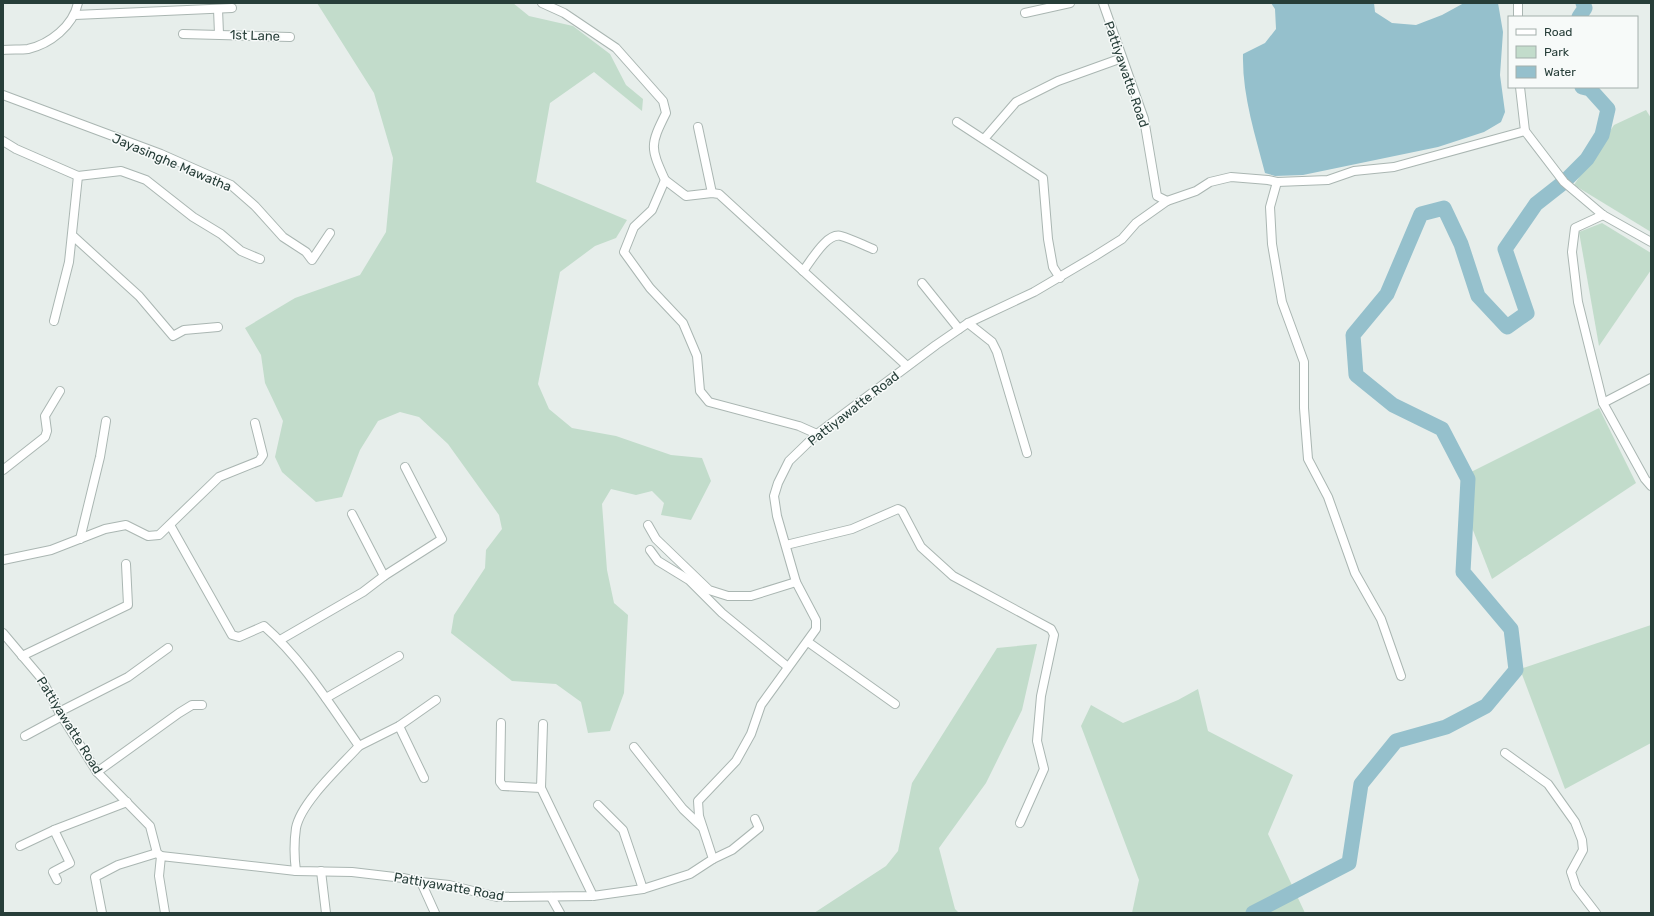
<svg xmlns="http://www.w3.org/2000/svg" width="1654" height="916" viewBox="0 0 1654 916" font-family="Rubik,sans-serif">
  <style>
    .green { fill: #c2dccb }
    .water { fill: #95c0cc }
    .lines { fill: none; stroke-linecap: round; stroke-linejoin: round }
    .river { stroke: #95c0cc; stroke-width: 15 }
    .street-casing { stroke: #aab6b2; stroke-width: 10 }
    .street { stroke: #fff; stroke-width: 8 }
    .labels { text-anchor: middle; stroke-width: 3; stroke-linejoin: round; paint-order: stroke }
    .street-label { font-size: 13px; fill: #273e39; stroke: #f7faf9 }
  </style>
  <rect width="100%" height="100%" fill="#e7eeeb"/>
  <g class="green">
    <path d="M 317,3 L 513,3 L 529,16 L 573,26 L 610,54 L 626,85 L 643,99 L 642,111 L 594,72 L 550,103 L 536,182 L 627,220 L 616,238 L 595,246 L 560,272 L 538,384 L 549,409 L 572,428 L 616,436 L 671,455 L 702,458 L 711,481 L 691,520 L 661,515 L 664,503 L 652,491 L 636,495 L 611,489 L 602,504 L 607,570 L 614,603 L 628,615 L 624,693 L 610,731 L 588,733 L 581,702 L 556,684 L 512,681 L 451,633 L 454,615 L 485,568 L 486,550 L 502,529 L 499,515 L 448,444 L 419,417 L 400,412 L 378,421 L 360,450 L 342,497 L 316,502 L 282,472 L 275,457 L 283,421 L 265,383 L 261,355 L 245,328 L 295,298 L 360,275 L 386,232 L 393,158 L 374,93 Z"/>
    <path d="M 1646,110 L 1651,118 L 1651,232 L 1574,185 L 1614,125 Z"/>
    <path d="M 1602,223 L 1651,253 L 1651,270 L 1599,346 L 1579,232 Z"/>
    <path d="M 1599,408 L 1636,483 L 1492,579 L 1471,525 L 1471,472 Z"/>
    <path d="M 1651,625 L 1651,743 L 1565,789 L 1520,669 Z"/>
    <path d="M 1037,644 L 1022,710 L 986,783 L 939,848 L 955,909 L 959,913 L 814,913 L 886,866 L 898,851 L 912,783 L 997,648 Z"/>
    <path d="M 1198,689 L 1208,731 L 1293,775 L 1268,834 L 1305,913 L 1132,913 L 1139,880 L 1081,726 L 1091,705 L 1123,723 L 1178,700 Z"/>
  </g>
  <path class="water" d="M 1271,3 L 1374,3 L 1375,12 L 1392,23 L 1416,25 L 1442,15 L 1464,3 L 1498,3 L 1503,32 L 1500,75 L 1505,112 L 1501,122 L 1484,132 L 1438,147 L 1303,175 L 1275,176 L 1265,173 C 1255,134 1242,95 1243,54 L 1265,43 L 1276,29 L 1275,9 Z"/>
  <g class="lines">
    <g class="river">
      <path d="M 1579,17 L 1585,8 L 1583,3"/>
      <path d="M 1253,913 L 1349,863 L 1361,784 L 1396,741 L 1446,727 L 1486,706 L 1516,670 L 1511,629 L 1463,572 L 1468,479 L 1442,429 L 1393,405 L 1356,375 L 1353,335 L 1387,294 L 1421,214 L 1444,208 L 1461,244 L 1478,296 L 1507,327 L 1527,313 L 1505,249 L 1536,204 L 1564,182 L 1587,159 L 1602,135 L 1608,109 L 1590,89 L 1582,87"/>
    </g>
    <defs>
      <g id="street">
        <path d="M 542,3 L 564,13 L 616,48 L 663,101 L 666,113 C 650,145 650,147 665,180"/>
        <path d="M 1518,3 L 1518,17"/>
        <path d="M 218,9 L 219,34"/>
        <path d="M 1025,13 L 1070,3"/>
        <path d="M 75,15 L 232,8"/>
        <path d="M 183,34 L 290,37"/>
        <path d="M 3,50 C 11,49 20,50 28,49 C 50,44 73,26 78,3"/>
        <path d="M 3,95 L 161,154 L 231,185 L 255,206 L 283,237 L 306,252 L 312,260 L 330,233"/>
        <path d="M 957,122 L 1043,178 L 1048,239 L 1053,267 L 1060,278"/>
        <path d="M 698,127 L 712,193"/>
        <path d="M 1525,131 L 1564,182 L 1603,215 L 1651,242"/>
        <path d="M 984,139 L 1016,102 L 1058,81 L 1122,58"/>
        <path d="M 3,141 L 16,149 L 78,176 L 121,171 L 146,180 L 193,217 L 221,234 L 241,251 L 260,259"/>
        <path d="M 1277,182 L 1270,207 L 1272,244 L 1282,302 L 1304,362 L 1304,408 L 1308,459 L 1328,497 L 1355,573 L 1381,619 L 1401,676"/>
        <path d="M 1167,201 L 1196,191 L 1210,182 L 1231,177 L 1268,180 L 1277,182 L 1328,180 L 1354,171 L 1394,167 L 1525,131 L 1520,87"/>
        <path d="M 1603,215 L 1575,228 L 1572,252 L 1578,302 L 1603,403 L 1645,479 L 1651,486"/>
        <path d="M 73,236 L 139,296 L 173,336 L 184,330 L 218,327"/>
        <path d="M 803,271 C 811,261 827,232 841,236 C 852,239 863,245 873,249"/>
        <path d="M 922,283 L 959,329"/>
        <path d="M 54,321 L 69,262 L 78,176"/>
        <path d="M 968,323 L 992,342 L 997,352 L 1027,453"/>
        <path d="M 1603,403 L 1651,378"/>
        <path d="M 817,434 L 799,426 L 709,402 L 700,391 L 697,356 L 683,323 L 650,288 L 624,252 L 634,227 L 652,210 L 665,180 L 686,196 L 712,193 L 719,194 L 907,366"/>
        <path d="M 3,470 L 45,437 L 47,431 L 45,416 L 60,391"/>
        <path d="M 352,514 L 384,576"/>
        <path d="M 170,525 L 232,635 L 239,637 L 264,626 C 302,659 331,706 359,746 C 341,766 301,802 296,828 C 294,842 294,856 296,871"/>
        <path d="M 648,525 L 656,539 L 709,590 L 728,596 L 751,596 L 796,582"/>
        <path d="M 80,539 L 100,457 L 106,421"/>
        <path d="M 786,545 L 852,529 L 898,509 L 902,511 L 921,547 L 953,576 L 1051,629 L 1054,635 L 1041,696 L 1037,741 L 1044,769 L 1020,823"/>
        <path d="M 650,550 L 658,561 L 689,580 L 722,613 L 788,667"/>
        <path d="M 3,560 L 51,550 L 105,529 L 126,525 L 148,536 L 159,535 L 219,477 L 259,461 L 263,455 L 255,423"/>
        <path d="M 3,633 L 41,678 L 59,712 L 97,772 L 150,826 L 157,853 L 161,856"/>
        <path d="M 280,640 L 363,592 L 384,576 L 442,539 L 405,467"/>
        <path d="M 808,642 L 895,704"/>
        <path d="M 22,656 L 128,605 L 126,564"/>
        <path d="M 326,698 L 399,656"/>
        <path d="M 59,712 L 128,677 L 168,648"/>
        <path d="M 501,723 L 500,782 L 503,786 L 541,788 L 543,724"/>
        <path d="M 399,726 L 424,778"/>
        <path d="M 25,736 L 62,716"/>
        <path d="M 359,746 L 399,726 L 436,700"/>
        <path d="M 634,747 L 683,809 L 702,827"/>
        <path d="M 1505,753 L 1548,784 L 1575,822 L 1582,840 L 1583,850 L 1571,872 L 1576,887 L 1596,913"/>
        <path d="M 97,772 L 179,713 L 192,705 L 202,705"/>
        <path d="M 541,788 L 593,896"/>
        <path d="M 598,805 L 623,830 L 643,889"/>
        <path d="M 54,830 L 70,863 L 53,872 L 57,880"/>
        <path d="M 20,846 L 54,830 L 127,802"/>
        <path d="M 713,859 L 732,850 L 759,828 L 755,819"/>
        <path d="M 321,871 L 326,913"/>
        <path d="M 421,882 L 435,913"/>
        <path d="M 551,897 L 560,913"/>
        <path d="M 102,913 L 95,877 L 118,865 L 157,853"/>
        <path d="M 165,913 L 159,876 L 161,856 L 296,871 L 352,872 L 403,878 L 421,882 L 449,885 L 497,897 L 593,896 L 643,889 L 690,874 L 713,859 L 699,816 L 698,801 L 736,761 L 751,734 L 761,705 L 816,629 L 816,620 L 796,582 L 777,516 L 774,496 L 778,483 L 789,461 L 817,434 L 936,345 L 968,323 L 1034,292 L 1095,256 L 1122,239 L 1136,223 L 1167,201 L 1157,196 L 1144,119 L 1103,3"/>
      </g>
    </defs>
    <use href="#street" class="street-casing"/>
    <use href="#street" class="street"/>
  </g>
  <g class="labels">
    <g class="street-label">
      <text transform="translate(255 35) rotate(2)" y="5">1st Lane</text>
      <text transform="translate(1127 74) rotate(71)" y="5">Pattiyawatte Road</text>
      <text transform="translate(172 162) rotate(23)" y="5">Jayasinghe Mawatha</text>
      <text transform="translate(853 408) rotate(-38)" y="5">Pattiyawatte Road</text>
      <text transform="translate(70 725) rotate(58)" y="5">Pattiyawatte Road</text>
      <text transform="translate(449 886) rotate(10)" y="5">Pattiyawatte Road</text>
    </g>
  </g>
  <rect width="1654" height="916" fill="none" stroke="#273e39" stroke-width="8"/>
  <rect x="1508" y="16" width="130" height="72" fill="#f7faf9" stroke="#a4afac"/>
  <rect x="1516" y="29" width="20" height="6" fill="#ffffff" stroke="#a4afac"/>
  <text x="1544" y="36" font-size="12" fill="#273e39">Road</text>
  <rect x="1516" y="46" width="20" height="12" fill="#c2dccb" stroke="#a4afac"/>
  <text x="1544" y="56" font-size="12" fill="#273e39">Park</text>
  <rect x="1516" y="66" width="20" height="12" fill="#95c0cc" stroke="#a4afac"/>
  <text x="1544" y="76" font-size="12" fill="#273e39">Water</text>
</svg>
